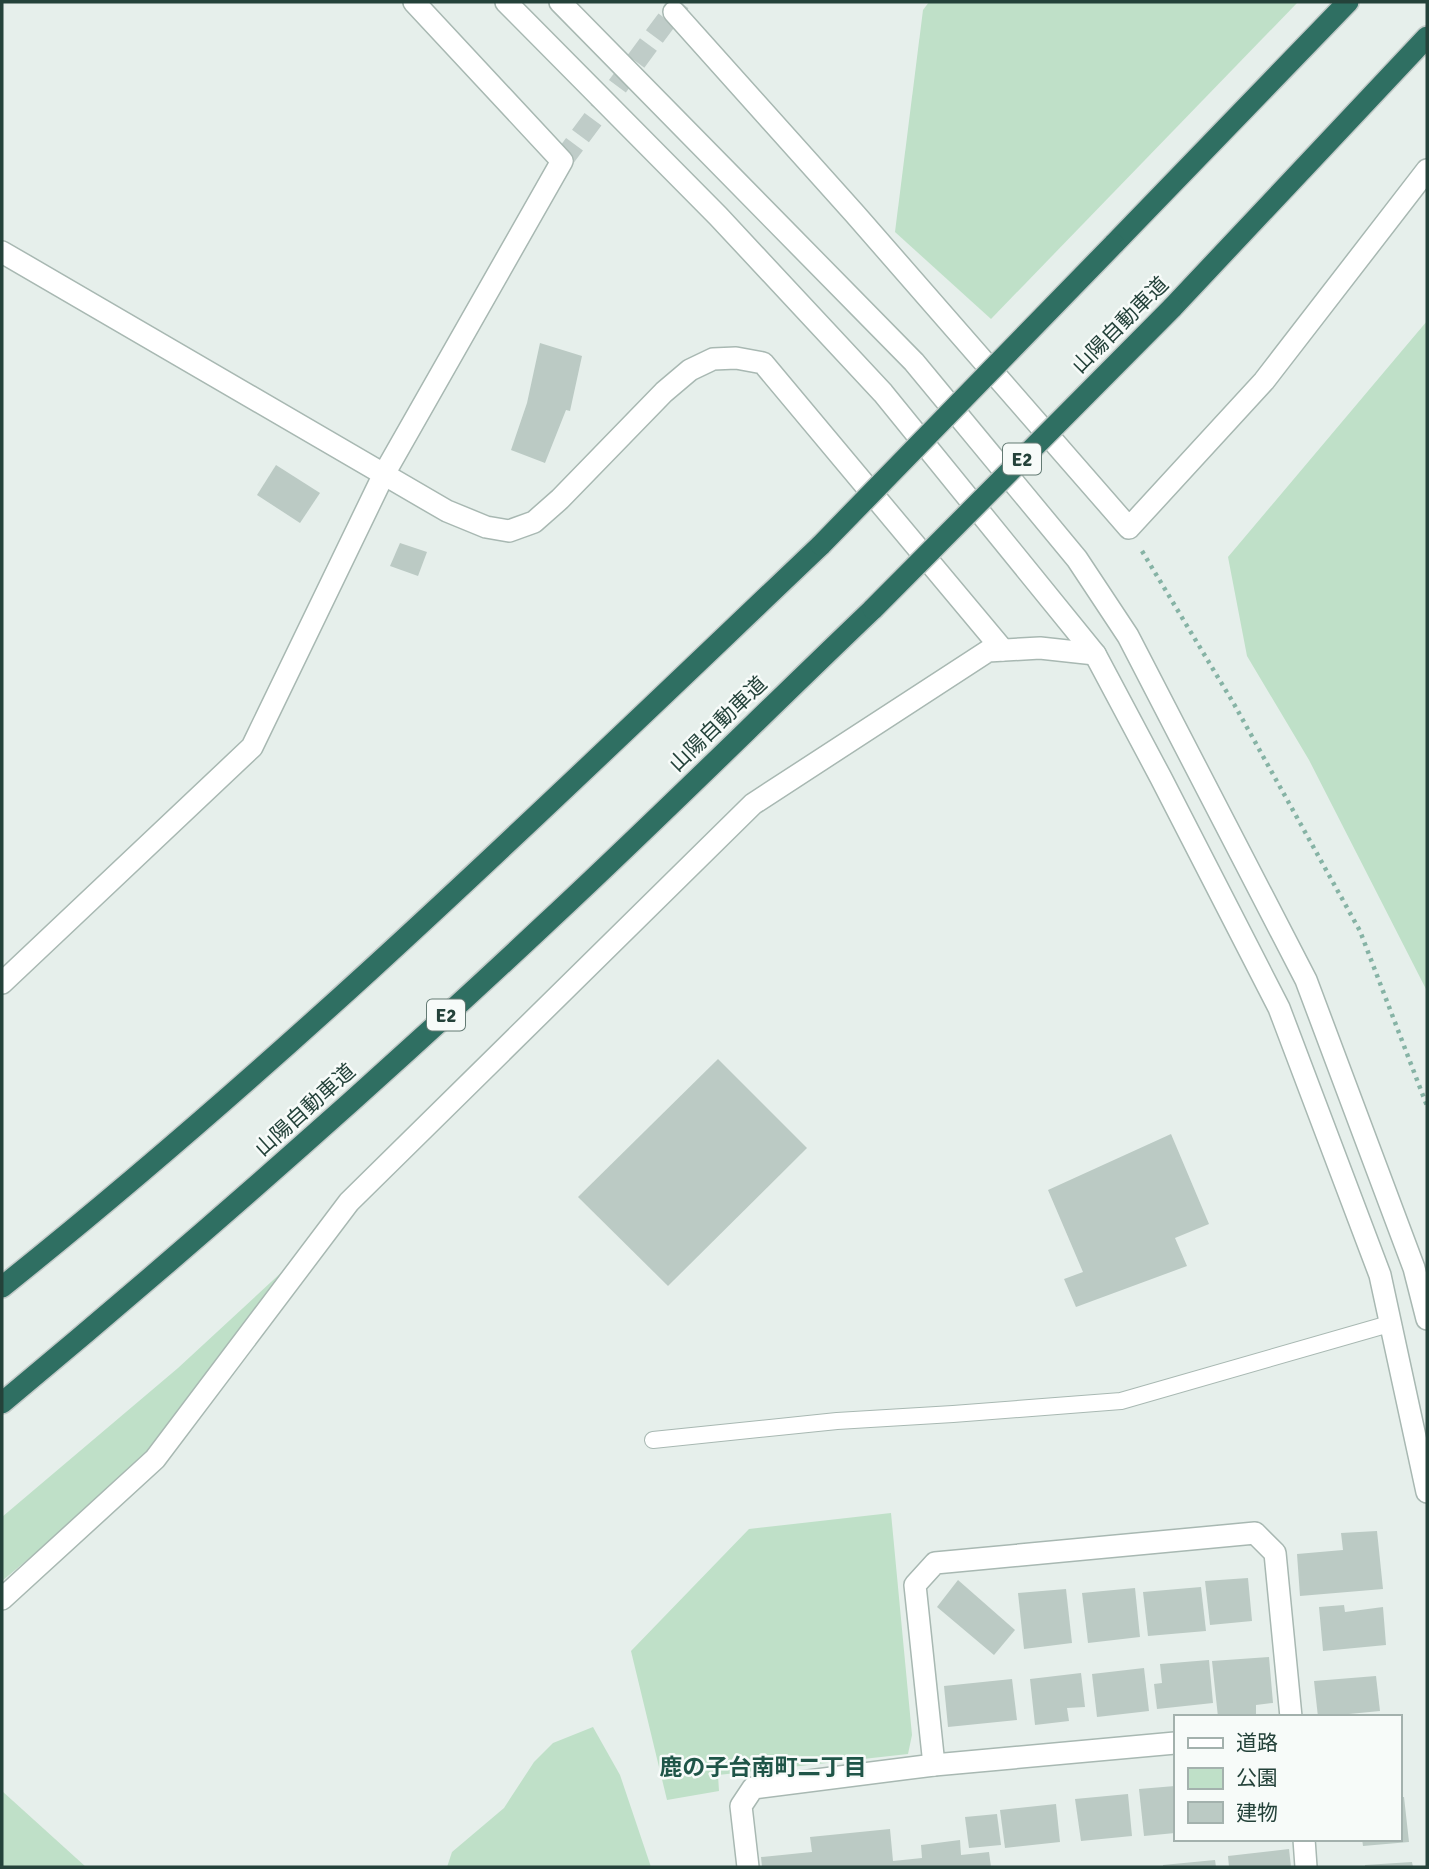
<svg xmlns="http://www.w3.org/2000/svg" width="1429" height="1869" viewBox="0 0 1429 1869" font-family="Signika,'Noto Sans JP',sans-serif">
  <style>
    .green { fill: #bfe0c8 }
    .building { fill: #bbcac4 }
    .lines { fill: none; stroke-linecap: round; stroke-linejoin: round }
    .minor-tunnel { stroke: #bfccc8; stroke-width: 21; stroke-dasharray: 21 10; stroke-linecap: butt }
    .service-casing { stroke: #a8b8b2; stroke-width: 18 }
    .minor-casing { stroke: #a8b8b2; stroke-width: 24 }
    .tertiary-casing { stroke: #a8b8b2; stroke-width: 24 }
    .motorway-casing { stroke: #c2cac8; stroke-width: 24 }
    .path { stroke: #86b3a5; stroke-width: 4.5; stroke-dasharray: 3.5 5; stroke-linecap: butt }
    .service { stroke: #fff; stroke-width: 16 }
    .minor { stroke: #fff; stroke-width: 21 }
    .tertiary { stroke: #fff; stroke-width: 21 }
    .motorway { stroke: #2f6f62; stroke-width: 21 }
    .motorway-bridge-casing { stroke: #c2cac8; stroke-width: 24; stroke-linecap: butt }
    .motorway-bridge { stroke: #2f6f62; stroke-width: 21 }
    .labels { text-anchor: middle; stroke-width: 5; stroke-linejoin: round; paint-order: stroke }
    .shield { fill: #f7fbf9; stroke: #637a73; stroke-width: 2 }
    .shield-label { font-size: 19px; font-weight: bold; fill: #24423a }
    .street-label { font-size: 21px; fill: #24423a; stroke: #f7fbf9 }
    .neighbourhood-label { font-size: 23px; font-weight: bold; fill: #1f5548; stroke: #f7fbf9 }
  </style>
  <rect width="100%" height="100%" fill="#e6efeb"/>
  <g class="green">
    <path d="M 929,2 L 1298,2 L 991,319 L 895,232 L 923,10 Z"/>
    <path d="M 1427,321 L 1427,991 L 1309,760 L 1247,656 L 1228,557 Z"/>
    <path d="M 324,1233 L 131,1473 L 2,1581 L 2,1517 L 178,1368 Z"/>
    <path d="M 891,1513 L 912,1735 L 908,1754 L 718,1775 L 719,1791 L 667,1800 L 631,1651 L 749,1529 Z"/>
    <path d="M 593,1727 L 620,1775 L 651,1867 L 447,1867 L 452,1852 L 504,1808 L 534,1762 L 553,1743 Z"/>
    <path d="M 2,1791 L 86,1867 L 2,1867 Z"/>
  </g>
  <g class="building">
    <path d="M 540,343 L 582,356 L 570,411 L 566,410 L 545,463 L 511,450 L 527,403 Z"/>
    <path d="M 276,465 L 320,493 L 300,523 L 257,495 Z"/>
    <path d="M 400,543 L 427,552 L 418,576 L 390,566 Z"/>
    <path d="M 718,1059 L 807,1148 L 668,1286 L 578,1197 Z"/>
    <path d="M 1171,1134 L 1209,1224 L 1175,1238 L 1187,1266 L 1076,1307 L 1064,1279 L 1083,1272 L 1048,1190 Z"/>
    <path d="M 1377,1531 L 1383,1589 L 1300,1596 L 1297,1554 L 1343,1550 L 1341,1533 Z"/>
    <path d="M 1248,1578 L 1252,1621 L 1210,1625 L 1205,1581 Z"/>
    <path d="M 958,1580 L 1015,1630 L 994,1655 L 937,1607 Z"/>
    <path d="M 1201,1587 L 1206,1631 L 1148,1636 L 1143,1592 Z"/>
    <path d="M 1135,1588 L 1140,1637 L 1088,1643 L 1082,1593 Z"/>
    <path d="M 1066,1589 L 1072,1643 L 1024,1649 L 1018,1593 Z"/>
    <path d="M 1344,1605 L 1345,1612 L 1383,1607 L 1386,1645 L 1323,1651 L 1319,1607 Z"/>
    <path d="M 1269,1657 L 1273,1703 L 1256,1705 L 1256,1714 L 1218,1717 L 1212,1661 Z"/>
    <path d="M 1209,1660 L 1213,1703 L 1157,1709 L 1154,1684 L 1162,1683 L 1160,1664 Z"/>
    <path d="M 1144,1668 L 1149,1711 L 1097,1717 L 1092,1674 Z"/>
    <path d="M 1081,1673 L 1085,1707 L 1067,1708 L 1069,1721 L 1035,1725 L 1030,1679 Z"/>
    <path d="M 1376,1676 L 1380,1711 L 1318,1717 L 1314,1681 Z"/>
    <path d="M 1012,1679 L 1017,1720 L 948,1727 L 944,1686 Z"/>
    <path d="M 1175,1786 L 1175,1833 L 1144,1836 L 1139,1789 Z"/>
    <path d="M 1128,1794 L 1132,1836 L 1081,1841 L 1075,1799 Z"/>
    <path d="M 1399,1797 L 1404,1797 L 1409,1842 L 1363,1846 L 1362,1839 L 1399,1839 Z"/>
    <path d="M 1056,1804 L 1060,1842 L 1005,1848 L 1000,1810 Z"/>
    <path d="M 997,1814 L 1001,1845 L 969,1848 L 965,1817 Z"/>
    <path d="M 890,1829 L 893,1861 L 922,1858 L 921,1845 L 960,1840 L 961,1855 L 989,1852 L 991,1867 L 762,1867 L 761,1857 L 812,1852 L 810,1837 Z"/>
    <path d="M 1289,1849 L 1291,1867 L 1229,1867 L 1228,1856 Z"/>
    <path d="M 1215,1860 L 1216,1867 L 1163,1867 L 1163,1865 Z"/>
    <path d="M 1412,1862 L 1413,1867 L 1365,1867 L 1365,1865 Z"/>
  </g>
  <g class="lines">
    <path class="minor-tunnel" d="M 562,161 L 680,2"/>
    <defs>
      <path id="service" d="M 653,1440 L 837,1421 L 953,1414 L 1121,1401 L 1389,1324"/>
      <g id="minor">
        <path d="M 674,12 L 855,214 L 1129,528 L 1264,381 L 1427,170"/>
        <path d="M 2,252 L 447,511 L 486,527 L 509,531 L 534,522 L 560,499 L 664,392 L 690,370 L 713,359 L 736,358 L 763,363 L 1003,650"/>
        <path d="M 2,983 L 252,747 L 384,474 L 562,161 L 414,2"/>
        <path d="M 2,1599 L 155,1459 L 349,1202 L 753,804 L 988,651 L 1040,648 L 1095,654"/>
        <path d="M 934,1765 L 915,1585 L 935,1563 L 1255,1533 L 1275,1553 L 1291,1717"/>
        <path d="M 1304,1839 L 1306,1867"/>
        <path d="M 748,1867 L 741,1806 L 753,1788 L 934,1765 L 1175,1743"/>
      </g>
      <g id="tertiary">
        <path d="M 506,2 L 718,216 L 883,393 L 1095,654 L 1161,778 L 1279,1008 L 1380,1275 L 1427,1492"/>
        <path d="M 560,2 L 914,362 L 1077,559 L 1128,636 L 1306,980 L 1414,1268 L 1427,1319"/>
      </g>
      <g id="motorway">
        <path d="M 1114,244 L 1348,2"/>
        <path d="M 1172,308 L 1427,37"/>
        <path d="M 2,1287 C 290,1057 554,799 821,545"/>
        <path d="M 2,1403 C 187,1249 368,1090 544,925 C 655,822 763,714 873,609"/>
      </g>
    </defs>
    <use href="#service" class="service-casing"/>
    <use href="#minor" class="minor-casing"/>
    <use href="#tertiary" class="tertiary-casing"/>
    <use href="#motorway" class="motorway-casing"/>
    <path class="path" d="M 1142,551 L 1234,704 L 1360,931 L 1427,1106"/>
    <use href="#service" class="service"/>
    <use href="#minor" class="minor"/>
    <use href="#tertiary" class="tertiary"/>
    <use href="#motorway" class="motorway"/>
    <defs>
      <g id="motorway-bridge">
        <path d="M 821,545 L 1114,244"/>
        <path d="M 873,609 L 1172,308"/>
      </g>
    </defs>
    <use href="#motorway-bridge" class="motorway-bridge-casing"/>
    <use href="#motorway-bridge" class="motorway-bridge"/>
  </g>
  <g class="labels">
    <g class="shield">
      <rect x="1003" y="443.5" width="38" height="31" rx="5"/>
      <rect x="427" y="999.5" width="38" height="31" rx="5"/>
    </g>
    <g class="shield-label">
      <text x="1022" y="466">E2</text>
      <text x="446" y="1022">E2</text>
    </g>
    <g class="street-label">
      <text transform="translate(1120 325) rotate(-45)" y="7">山陽自動車道</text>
      <text transform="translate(718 724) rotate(-44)" y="7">山陽自動車道</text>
      <text transform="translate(305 1110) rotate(-42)" y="7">山陽自動車道</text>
    </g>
    <g class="neighbourhood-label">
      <text x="763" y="1775">鹿の子台南町二丁目</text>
    </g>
  </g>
  <rect width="1429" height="1869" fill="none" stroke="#24423a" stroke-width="7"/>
  <rect x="1174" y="1715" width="228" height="126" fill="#f7fbf9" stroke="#a3b1ad" stroke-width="2"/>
  <rect x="1188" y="1738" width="35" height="10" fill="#ffffff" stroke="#a3b1ad" stroke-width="2"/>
  <text x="1236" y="1750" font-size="21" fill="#24423a">道路</text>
  <rect x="1188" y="1768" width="35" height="21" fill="#bfe0c8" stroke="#a3b1ad" stroke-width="2"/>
  <text x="1236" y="1785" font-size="21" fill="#24423a">公園</text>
  <rect x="1188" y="1802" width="35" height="21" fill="#bbcac4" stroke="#a3b1ad" stroke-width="2"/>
  <text x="1236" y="1820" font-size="21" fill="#24423a">建物</text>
</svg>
